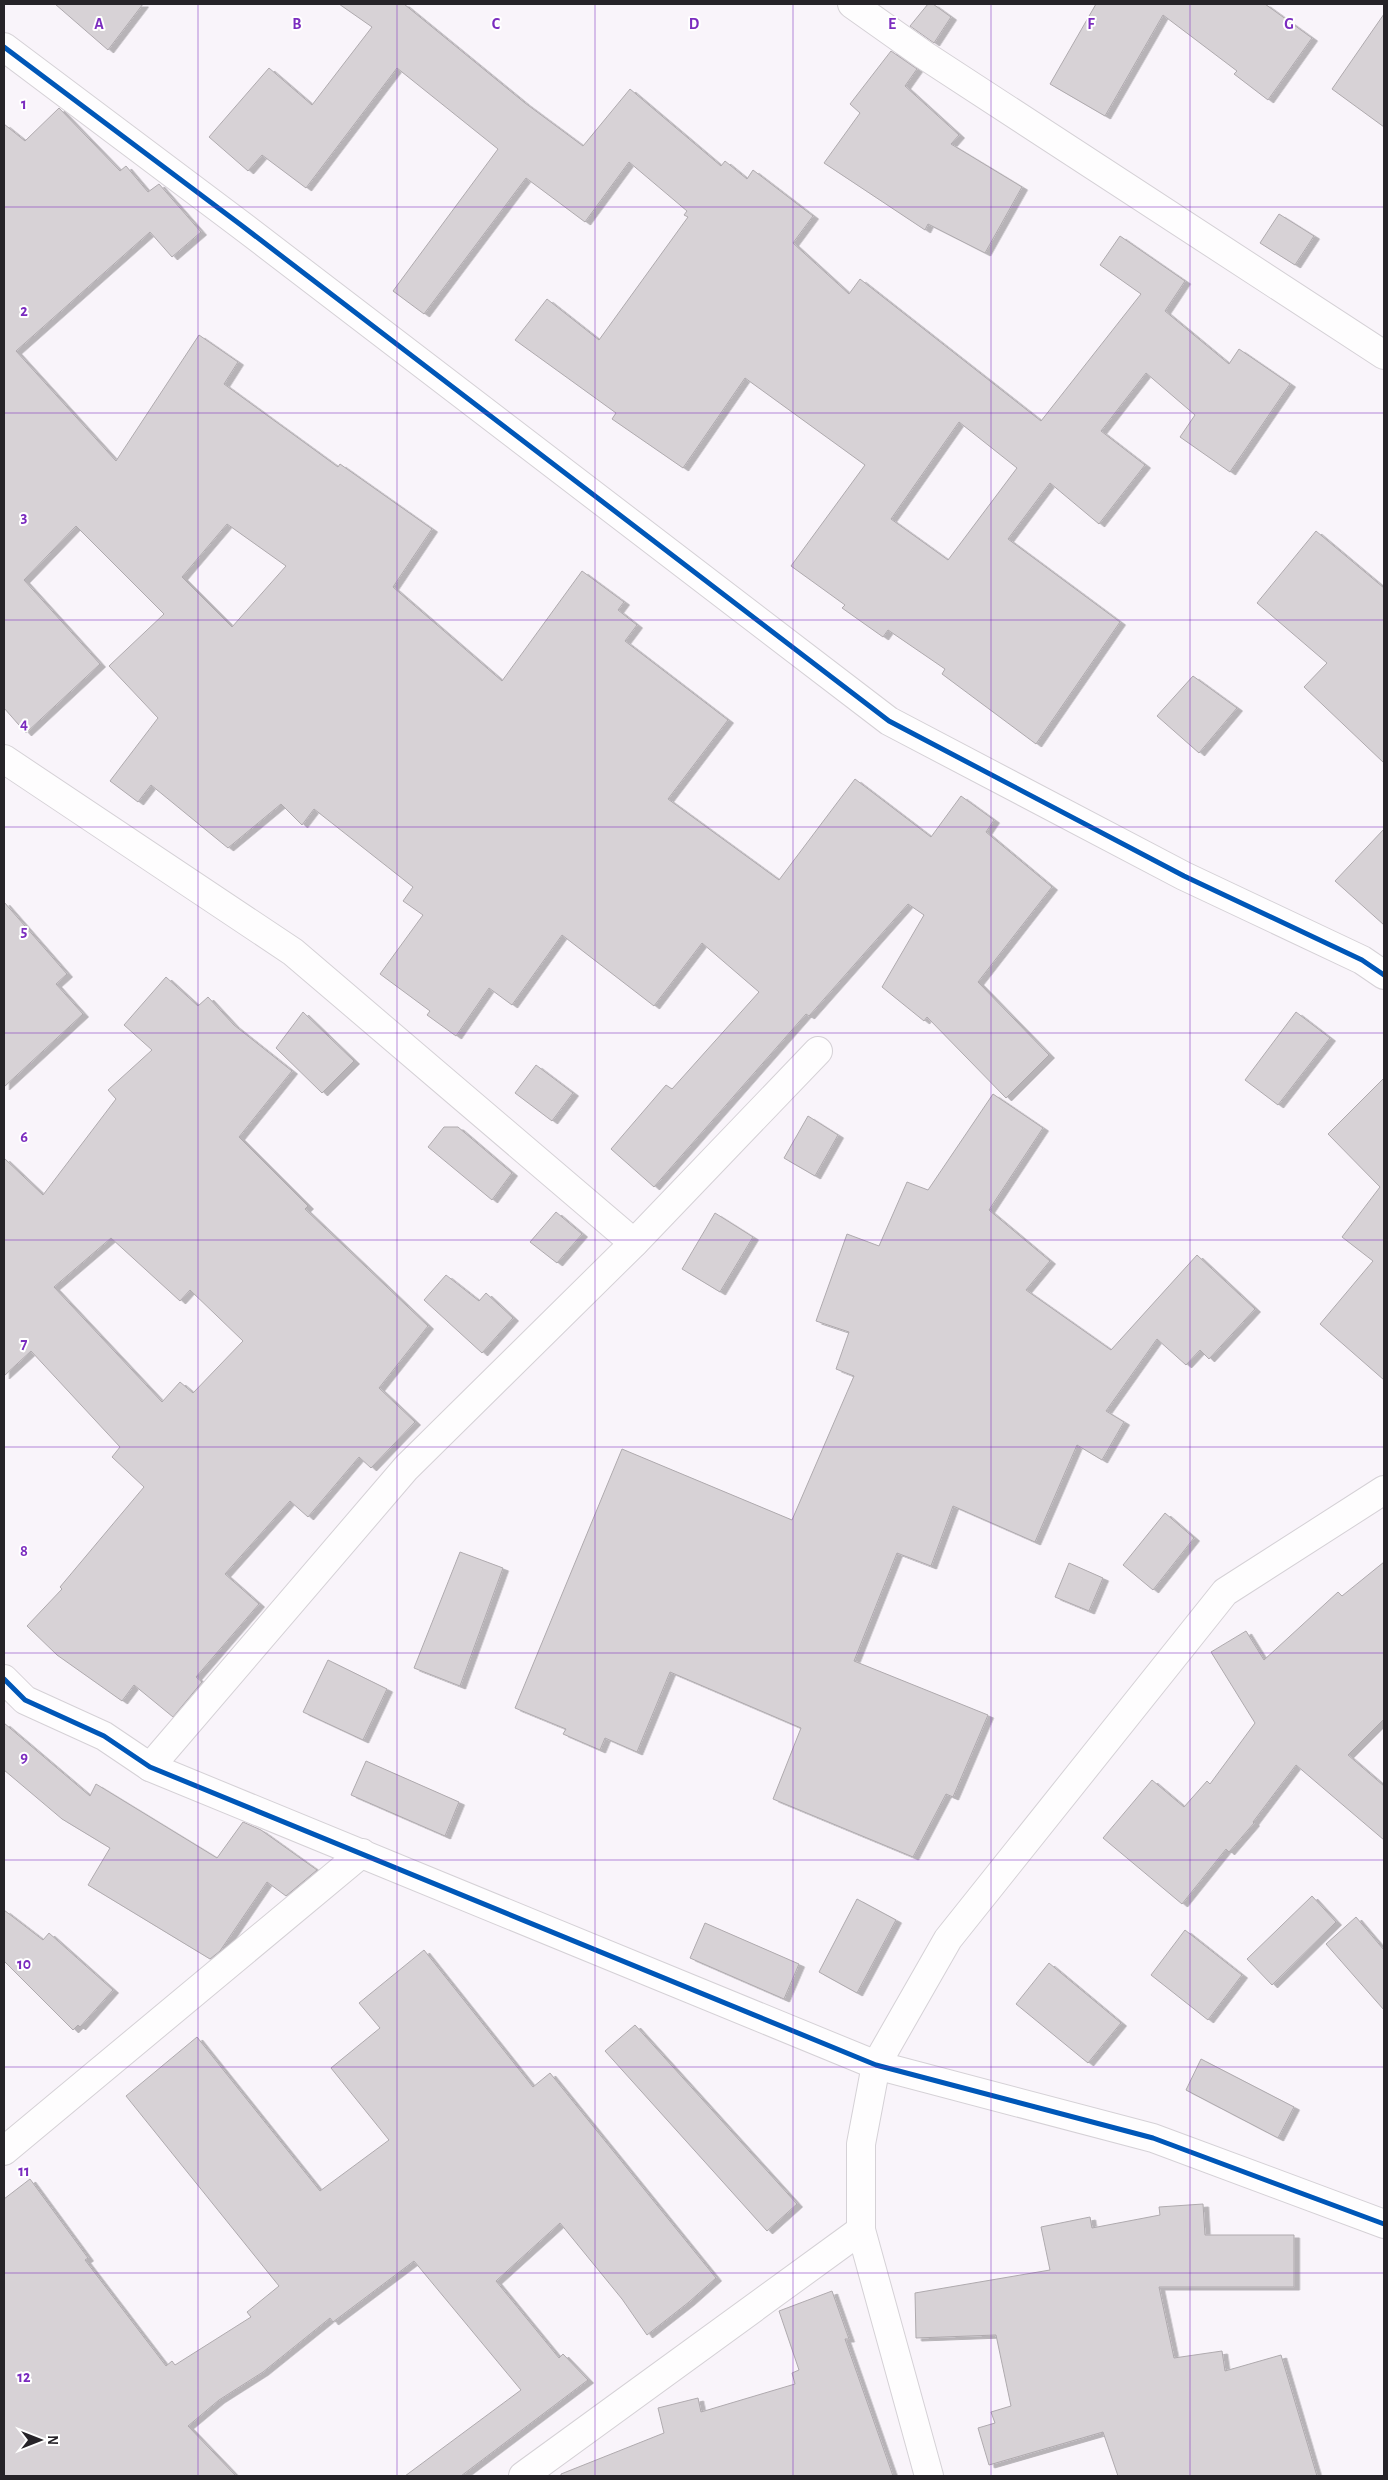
<svg xmlns="http://www.w3.org/2000/svg" width="1388" height="2480" viewBox="0 0 1388 2480" font-family="'Alegreya Sans',sans-serif">
  <style>
    .building { fill: #d7d2d6; stroke: #afaaae; fill-rule: evenodd; filter: url(#shadow) }
    .lines { fill: none; stroke-linecap: round; stroke-linejoin: round }
    .street-casing { stroke: #d5d1d6; stroke-width: 30 }
    .street { stroke: #fefdfe; stroke-width: 28 }
    .cycleway-casing { stroke: #fff; stroke-width: 8 }
    .cycleway { stroke: #0057b8; stroke-width: 5 }
    .grid { fill: none; stroke: #7b2cbf; stroke-width: 1; stroke-opacity: 0.55 }
    .grid-label { font-size: 16px; text-anchor: middle; font-weight: bold; fill: #7b2cbf; stroke: #fff; stroke-width: 4; stroke-linejoin: round; paint-order: stroke }
  </style>
  <defs>
    <filter id="shadow"><feDropShadow dx="5.5" dy="3" stdDeviation="0" flood-color="#0004"/></filter>
  </defs>
  <rect width="100%" height="100%" fill="#f9f4fa"/>
  <g class="building">
    <path d="M 55,4 L 143,4 L 108,50 Z"/>
    <path d="M 339,4 L 404,4 L 525,103 L 583,146 L 630,89 L 721,166 L 725,161 L 747,179 L 753,170 L 813,216 L 793,243 L 849,294 L 860,279 L 1041,421 L 1141,294 L 1100,265 L 1120,236 L 1185,281 L 1165,311 L 1229,364 L 1239,349 L 1290,384 L 1230,472 L 1180,437 L 1195,415 L 1146,373 L 1101,431 L 1145,465 L 1099,524 L 1050,483 L 1008,539 L 1120,622 L 1036,744 L 942,674 L 945,669 L 888,630 L 883,637 L 842,608 L 845,605 L 791,566 L 865,465 L 745,378 L 683,468 L 612,419 L 616,413 L 515,340 L 547,299 L 599,340 L 688,217 L 684,215 L 687,211 L 629,162 L 585,222 L 526,178 L 424,314 L 393,291 L 498,149 L 397,68 L 306,188 L 262,155 L 248,171 L 209,137 L 269,68 L 312,105 L 372,27 ZM 959,422 L 1017,468 L 948,560 L 891,519 Z"/>
    <path d="M 928,4 L 933,4 L 951,17 L 934,43 L 910,26 Z"/>
    <path d="M 1096,4 L 1265,4 L 1312,38 L 1268,100 L 1234,74 L 1237,71 L 1163,15 L 1105,116 L 1050,84 Z"/>
    <path d="M 1384,14 L 1384,127 L 1332,89 Z"/>
    <path d="M 891,51 L 917,69 L 905,86 L 959,135 L 951,144 L 1022,187 L 985,253 L 928,224 L 925,230 L 824,163 L 860,113 L 850,104 Z"/>
    <path d="M 59,108 L 120,171 L 126,166 L 148,192 L 159,184 L 201,232 L 172,257 L 150,232 L 16,351 L 116,461 L 199,335 L 238,362 L 224,384 L 338,467 L 340,464 L 432,529 L 393,587 L 502,681 L 582,571 L 624,602 L 618,610 L 637,625 L 625,641 L 728,720 L 668,799 L 779,880 L 855,779 L 931,837 L 961,796 L 994,820 L 986,832 L 1052,887 L 978,982 L 1049,1055 L 1006,1098 L 927,1017 L 924,1021 L 882,987 L 924,915 L 908,904 L 809,1016 L 806,1014 L 654,1187 L 611,1149 L 666,1085 L 672,1089 L 759,992 L 702,943 L 654,1006 L 562,935 L 512,1005 L 489,988 L 456,1036 L 427,1015 L 430,1011 L 380,974 L 423,915 L 403,901 L 413,887 L 314,809 L 302,825 L 281,804 L 228,848 L 151,785 L 138,802 L 110,781 L 158,718 L 109,666 L 164,614 L 76,526 L 24,580 L 100,664 L 26,733 L 4,708 L 4,124 L 25,141 ZM 227,524 L 286,566 L 232,627 L 182,577 Z"/>
    <path d="M 1279,214 L 1314,236 L 1295,265 L 1260,243 Z"/>
    <path d="M 1316,531 L 1384,588 L 1384,763 L 1304,687 L 1327,663 L 1257,603 Z"/>
    <path d="M 1193,676 L 1237,708 L 1199,753 L 1157,716 Z"/>
    <path d="M 1384,829 L 1384,925 L 1335,881 Z"/>
    <path d="M 4,902 L 67,974 L 56,984 L 83,1014 L 4,1087 Z"/>
    <path d="M 166,977 L 198,1006 L 208,997 L 234,1025 L 292,1071 L 239,1137 L 308,1206 L 305,1209 L 428,1326 L 379,1388 L 415,1422 L 371,1468 L 359,1457 L 308,1517 L 290,1501 L 225,1574 L 259,1604 L 196,1677 L 202,1682 L 173,1717 L 134,1685 L 122,1701 L 57,1655 L 27,1626 L 62,1589 L 60,1587 L 144,1487 L 112,1457 L 120,1447 L 31,1351 L 4,1376 L 4,1158 L 43,1195 L 116,1099 L 108,1090 L 152,1050 L 124,1025 ZM 111,1238 L 180,1301 L 190,1290 L 243,1341 L 193,1393 L 180,1382 L 162,1402 L 54,1287 Z"/>
    <path d="M 303,1012 L 354,1061 L 322,1093 L 276,1048 Z"/>
    <path d="M 1296,1012 L 1330,1038 L 1278,1105 L 1245,1080 Z"/>
    <path d="M 536,1065 L 573,1093 L 552,1121 L 515,1093 Z"/>
    <path d="M 1384,1078 L 1384,1380 L 1320,1324 L 1373,1261 L 1342,1237 L 1380,1187 L 1328,1134 Z"/>
    <path d="M 993,1094 L 1043,1128 L 989,1210 L 1050,1261 L 1026,1290 L 1111,1350 L 1197,1255 L 1255,1309 L 1209,1359 L 1200,1350 L 1186,1365 L 1157,1339 L 1106,1411 L 1124,1422 L 1102,1460 L 1077,1445 L 1035,1542 L 953,1506 L 931,1566 L 897,1553 L 854,1661 L 988,1715 L 953,1797 L 946,1794 L 913,1857 L 773,1799 L 801,1728 L 670,1672 L 637,1752 L 605,1738 L 600,1750 L 563,1734 L 566,1729 L 515,1708 L 622,1449 L 792,1520 L 854,1376 L 836,1369 L 849,1332 L 816,1321 L 847,1234 L 879,1246 L 907,1182 L 928,1190 Z"/>
    <path d="M 808,1116 L 838,1135 L 815,1176 L 784,1158 Z"/>
    <path d="M 444,1127 L 458,1127 L 512,1173 L 492,1200 L 428,1147 Z"/>
    <path d="M 556,1212 L 582,1234 L 557,1263 L 530,1242 Z"/>
    <path d="M 715,1213 L 753,1237 L 720,1292 L 682,1269 Z"/>
    <path d="M 446,1275 L 479,1301 L 486,1293 L 513,1318 L 482,1353 L 424,1300 Z"/>
    <path d="M 1165,1513 L 1194,1538 L 1153,1590 L 1123,1565 Z"/>
    <path d="M 460,1552 L 503,1568 L 460,1686 L 414,1668 Z"/>
    <path d="M 1384,1562 L 1384,1719 L 1348,1755 L 1384,1786 L 1384,1840 L 1296,1765 L 1253,1822 L 1254,1823 L 1229,1852 L 1226,1849 L 1182,1904 L 1103,1838 L 1152,1780 L 1184,1807 L 1207,1781 L 1210,1784 L 1255,1723 L 1211,1652 L 1246,1631 L 1264,1660 L 1338,1592 L 1342,1596 Z"/>
    <path d="M 1069,1563 L 1103,1578 L 1089,1611 L 1055,1597 Z"/>
    <path d="M 328,1660 L 387,1689 L 363,1740 L 303,1712 Z"/>
    <path d="M 4,1723 L 90,1796 L 96,1784 L 217,1858 L 243,1822 L 261,1830 L 317,1870 L 286,1896 L 267,1882 L 220,1951 L 210,1959 L 88,1885 L 110,1848 L 62,1819 L 4,1770 Z"/>
    <path d="M 366,1761 L 459,1802 L 445,1836 L 351,1795 Z"/>
    <path d="M 1312,1896 L 1336,1922 L 1272,1985 L 1247,1959 Z"/>
    <path d="M 857,1899 L 896,1920 L 857,1993 L 819,1972 Z"/>
    <path d="M 4,1910 L 43,1940 L 49,1933 L 113,1990 L 80,2027 L 78,2025 L 73,2030 L 4,1961 Z"/>
    <path d="M 1356,1917 L 1384,1950 L 1384,2010 L 1326,1944 Z"/>
    <path d="M 705,1923 L 799,1964 L 784,1999 L 690,1958 Z"/>
    <path d="M 1185,1930 L 1242,1975 L 1208,2020 L 1151,1975 Z"/>
    <path d="M 424,1950 L 533,2087 L 550,2073 L 716,2278 L 689,2302 L 647,2335 L 622,2299 L 560,2223 L 496,2281 L 559,2358 L 563,2354 L 588,2380 L 461,2476 L 405,2476 L 521,2390 L 414,2261 L 333,2322 L 330,2318 L 263,2372 L 219,2400 L 188,2426 L 236,2476 L 4,2476 L 4,2199 L 30,2179 L 88,2258 L 85,2260 L 166,2366 L 172,2361 L 175,2365 L 251,2317 L 247,2312 L 279,2286 L 126,2096 L 197,2037 L 320,2191 L 389,2140 L 331,2068 L 380,2028 L 359,2003 Z"/>
    <path d="M 1049,1963 L 1121,2023 L 1088,2063 L 1016,2004 Z"/>
    <path d="M 635,2025 L 797,2204 L 767,2231 L 605,2051 Z"/>
    <path d="M 1201,2059 L 1294,2107 L 1278,2138 L 1186,2090 Z"/>
    <path d="M 1203,2204 L 1205,2235 L 1294,2235 L 1294,2287 L 1159,2287 L 1174,2358 L 1222,2351 L 1225,2371 L 1281,2355 L 1317,2476 L 1118,2476 L 1103,2432 L 989,2465 L 978,2428 L 995,2423 L 991,2412 L 1011,2406 L 996,2335 L 916,2338 L 915,2293 L 1050,2270 L 1041,2227 L 1090,2217 L 1092,2228 L 1160,2215 L 1159,2207 Z"/>
    <path d="M 832,2291 L 849,2339 L 845,2339 L 893,2476 L 561,2476 L 561,2474 L 664,2433 L 658,2408 L 698,2398 L 701,2412 L 795,2384 L 792,2373 L 799,2370 L 779,2311 Z"/>
  </g>
  <g class="lines">
    <defs>
      <g id="street">
        <path d="M 852,4 L 924,55 L 1384,355"/>
        <path d="M 4,47 L 241,225 L 889,721 L 1184,876 L 1362,960 L 1384,975"/>
        <path d="M 4,759 L 293,952 L 634,1243"/>
        <path d="M 4,1679 L 25,1700 L 104,1736 L 150,1767 L 876,2065 L 1153,2138 L 1384,2224"/>
        <path d="M 150,1767 L 406,1468 L 634,1243 L 818,1051"/>
        <path d="M 4,2151 L 362,1853"/>
        <path d="M 523,2476 L 861,2230"/>
        <path d="M 929,2476 L 861,2230 L 861,2144 L 876,2065 L 948,1939 L 1225,1592 L 1384,1490"/>
      </g>
    </defs>
    <use href="#street" class="street-casing"/>
    <use href="#street" class="street"/>
    <defs>
      <g id="cycleway">
        <path d="M 4,47 L 241,225 L 889,721 L 1184,876 L 1362,960 L 1384,975"/>
        <path d="M 4,1679 L 25,1700 L 104,1736 L 150,1767 L 876,2065 L 1153,2138 L 1384,2224"/>
      </g>
    </defs>
    <use href="#cycleway" class="cycleway-casing"/>
    <use href="#cycleway" class="cycleway"/>
  </g>
  <path class="grid" d="M 198,4 L 198,2476M 397,4 L 397,2476M 595,4 L 595,2476M 793,4 L 793,2476M 991,4 L 991,2476M 1190,4 L 1190,2476M 4,207 L 1384,207M 4,413 L 1384,413M 4,620 L 1384,620M 4,827 L 1384,827M 4,1033 L 1384,1033M 4,1240 L 1384,1240M 4,1447 L 1384,1447M 4,1653 L 1384,1653M 4,1860 L 1384,1860M 4,2067 L 1384,2067M 4,2273 L 1384,2273"/>
  <g class="grid-label">
    <text x="99" y="29">A</text>
    <text x="297" y="29">B</text>
    <text x="496" y="29">C</text>
    <text x="694" y="29">D</text>
    <text x="892" y="29">E</text>
    <text x="1091" y="29">F</text>
    <text x="1289" y="29">G</text>
    <text x="24" y="109">1</text>
    <text x="24" y="316">2</text>
    <text x="24" y="522">3</text>
    <text x="24" y="729">4</text>
    <text x="24" y="936">5</text>
    <text x="24" y="1142">6</text>
    <text x="24" y="1349">7</text>
    <text x="24" y="1556">8</text>
    <text x="24" y="1762">9</text>
    <text x="24" y="1969">10</text>
    <text x="24" y="2176">11</text>
    <text x="24" y="2382">12</text>
  </g>
  <rect width="1388" height="2480" fill="none" stroke="#262328" stroke-width="10"/>
  <g transform="translate(40 2440) rotate(90)" stroke="#ffffff" stroke-width="4" paint-order="stroke">
  <path d="M0-4L9 19L0 12L-9 19Z" fill="#262328"/>
  <text y="-8" font-size="14" font-weight="bold" text-anchor="middle" fill="#262328">N</text>
  </g>
</svg>
